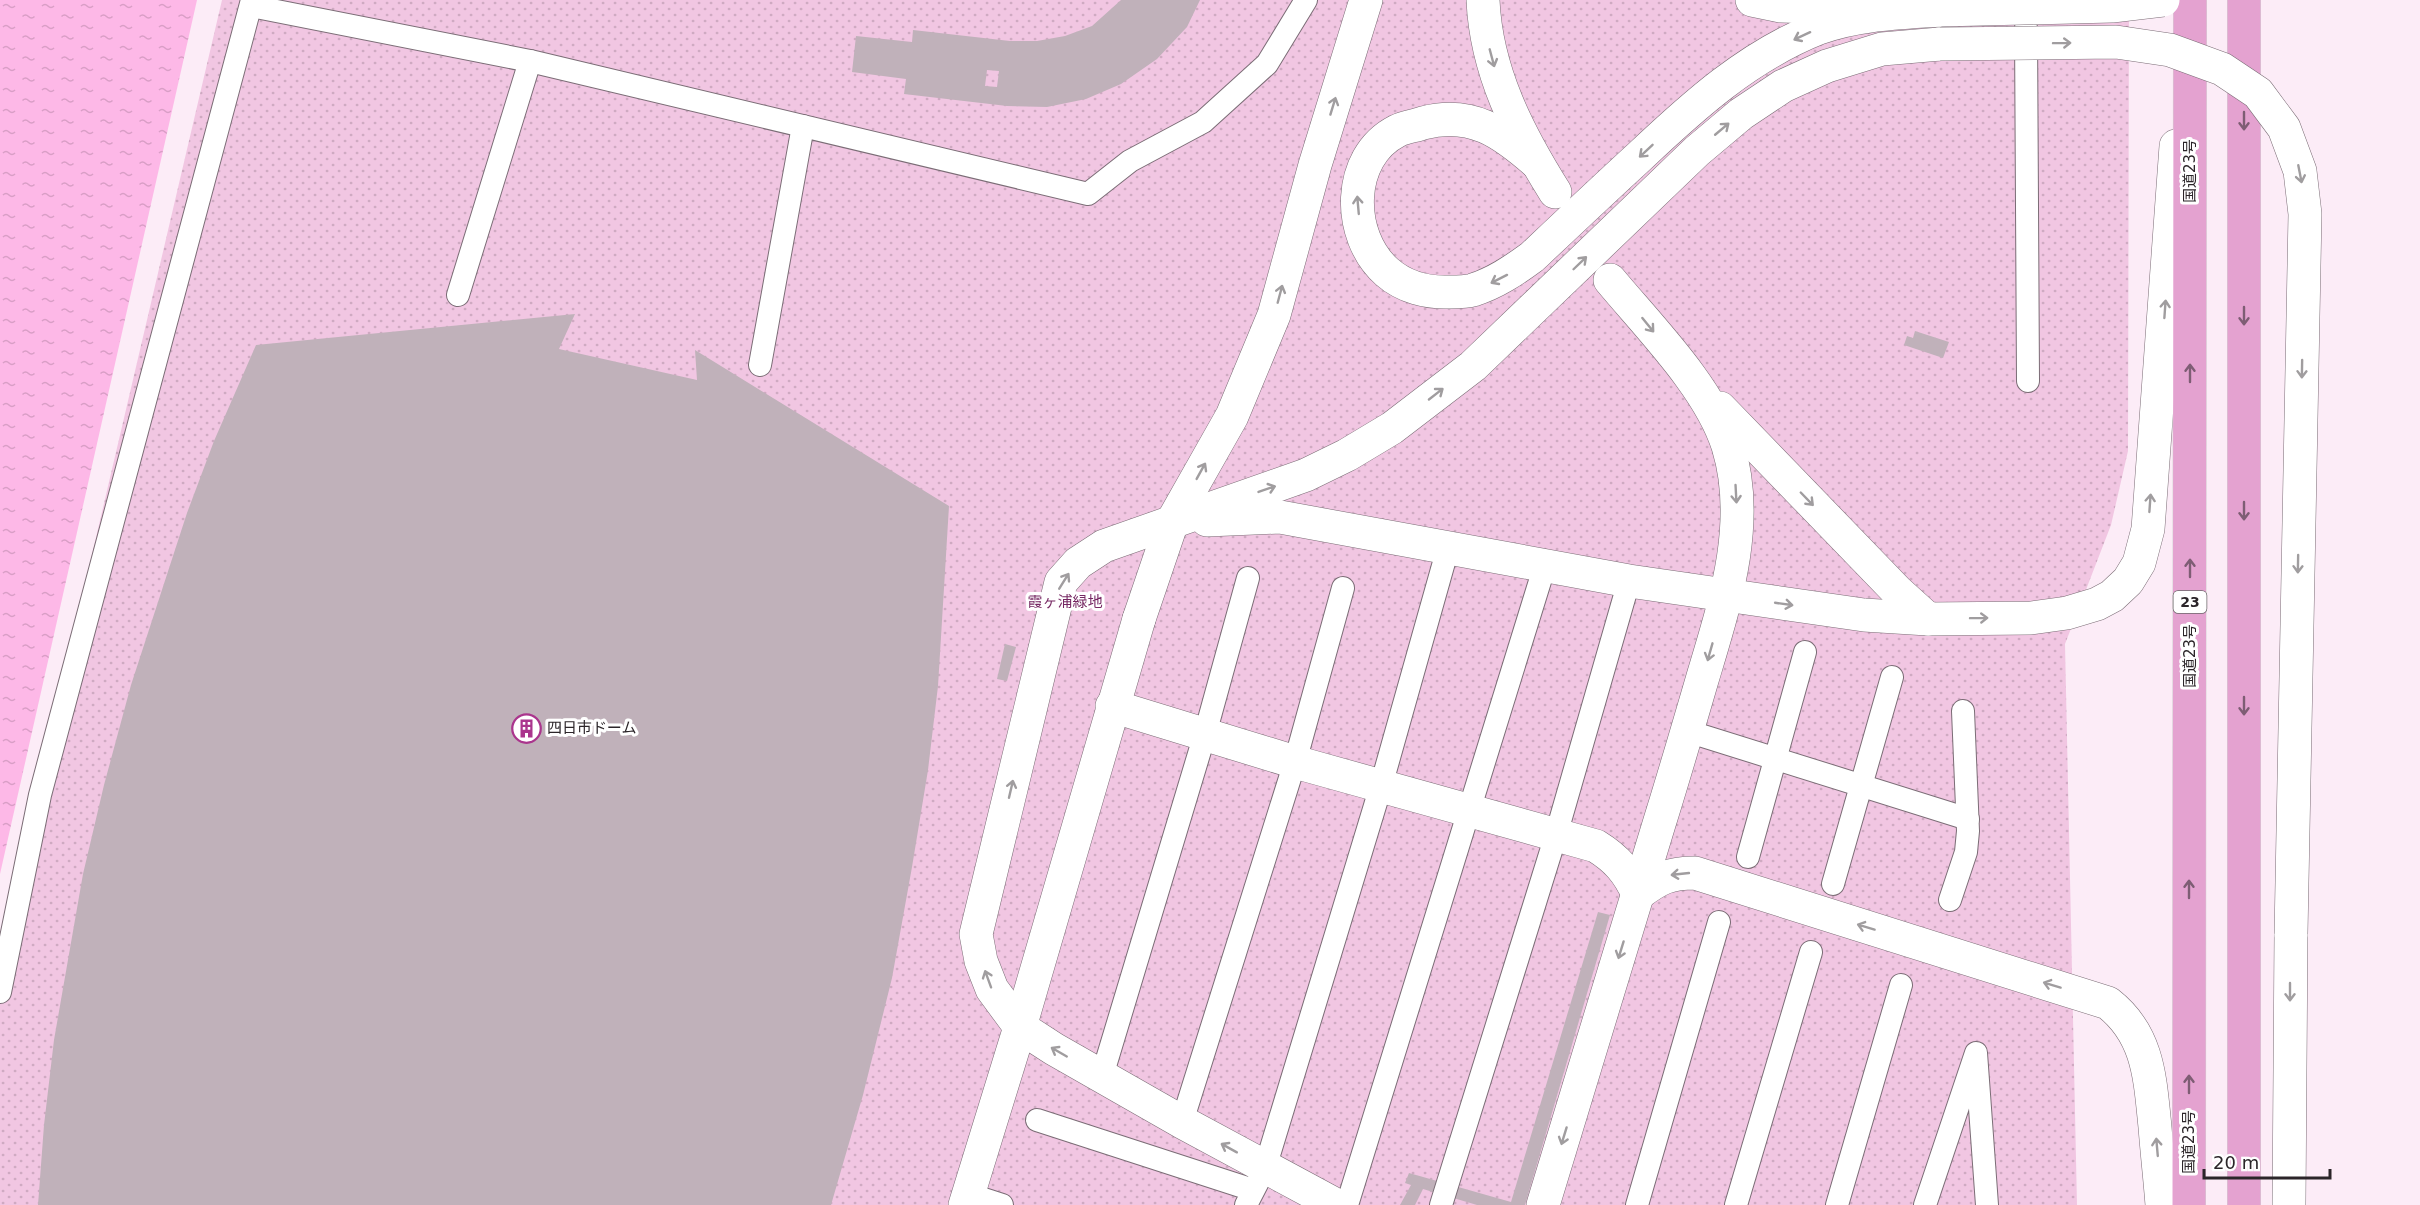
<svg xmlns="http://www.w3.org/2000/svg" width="2420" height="1205" viewBox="0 0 2420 1205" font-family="'DejaVu Sans','Noto Sans JP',sans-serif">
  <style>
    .park { fill: url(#park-dots) }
    .water { fill: url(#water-ripples) }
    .building { fill: #c0b1ba; fill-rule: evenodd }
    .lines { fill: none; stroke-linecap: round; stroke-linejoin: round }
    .service-casing { stroke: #7b6d76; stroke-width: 24 }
    .minor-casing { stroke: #7b6d76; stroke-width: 34 }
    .tertiary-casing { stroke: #7b6d76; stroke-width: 34 }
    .trunk-casing { stroke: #d5d3d4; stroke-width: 34 }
    .service { stroke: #fff; stroke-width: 22 }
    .minor { stroke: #fff; stroke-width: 33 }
    .tertiary { stroke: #fff; stroke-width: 33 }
    .trunk { stroke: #e4a2d0; stroke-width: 33 }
    .minor-bridge-casing { stroke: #7b6d76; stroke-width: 34; stroke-linecap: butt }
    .minor-bridge { stroke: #fff; stroke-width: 33 }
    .oneway { stroke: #a09d9f }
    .oneway2 { stroke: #7e5d74 }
    .labels { text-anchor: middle; stroke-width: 6; stroke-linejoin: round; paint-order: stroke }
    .shield { fill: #fff; stroke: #6b6669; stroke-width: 1.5 }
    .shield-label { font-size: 14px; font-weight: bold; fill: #2b2529 }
    .street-label { font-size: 15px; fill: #2b2529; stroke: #fff }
    .park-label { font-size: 15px; fill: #762863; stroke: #fff }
    .poi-label { font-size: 15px; fill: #2b2529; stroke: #fff; text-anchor: start }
  </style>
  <defs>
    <pattern id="park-dots" width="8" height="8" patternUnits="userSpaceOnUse" patternTransform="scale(1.5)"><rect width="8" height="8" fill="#f1c6e2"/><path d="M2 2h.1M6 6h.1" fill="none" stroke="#cfaac2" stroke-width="1.8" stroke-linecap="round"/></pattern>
    <pattern id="water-ripples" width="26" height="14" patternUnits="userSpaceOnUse" patternTransform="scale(1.5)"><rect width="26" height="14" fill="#fdb8e7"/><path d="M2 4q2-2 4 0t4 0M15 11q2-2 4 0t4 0" fill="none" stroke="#d99ec6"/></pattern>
  </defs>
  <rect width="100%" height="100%" fill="#fcecf7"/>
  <path class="park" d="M 222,0 L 2129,0 L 2128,451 L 2111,525 L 2065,644 L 2077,1205 L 0,1205 L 0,947 Z"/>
  <path class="water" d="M 0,0 L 197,0 L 0,874 Z"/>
  <g class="building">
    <path d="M 1121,0 L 1200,0 L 1187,27 L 1157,59 L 1121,84 L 1086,99 L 1047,107 L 1007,106 L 904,94 L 906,79 L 852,72 L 856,36 L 912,42 L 913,30 L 1010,41 L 1037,41 L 1065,36 L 1092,26 ZM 987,70 L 999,71 L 997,87 L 985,86 Z"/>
    <path d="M 575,314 L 559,349 L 697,380 L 695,350 L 949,506 L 938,686 L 928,770 L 912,867 L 892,978 L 863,1095 L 831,1205 L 38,1205 L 44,1125 L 54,1040 L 83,874 L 104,785 L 131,685 L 187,513 L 214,441 L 256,345 Z"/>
    <path d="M 1915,331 L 1949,342 L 1943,358 L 1904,345 L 1907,336 L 1913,338 Z"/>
    <path d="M 1005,644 L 1016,647 L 1007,681 L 997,679 Z"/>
    <path d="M 1598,912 L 1610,915 L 1525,1205 L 1477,1205 L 1423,1189 L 1415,1205 L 1400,1205 L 1411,1185 L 1405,1183 L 1409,1173 L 1511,1202 Z"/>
  </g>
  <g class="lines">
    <defs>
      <g id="service">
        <path d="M 251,6 L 530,61 L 1088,194 L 1130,161 L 1203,122 L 1267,64 L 1306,0"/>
        <path d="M 2026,28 L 2028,381"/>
        <path d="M 458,295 L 530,61"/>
        <path d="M 760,365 L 803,126"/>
        <path d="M 1687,731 L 1968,819"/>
        <path d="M 1748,857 L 1805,652"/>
        <path d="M 1833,884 L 1892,677"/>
        <path d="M 1950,900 L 1966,852 L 1968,831 L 1963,711"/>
        <path d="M 0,992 L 40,795 L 252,0"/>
        <path d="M 1102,1076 L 1205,734 L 1248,578"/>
        <path d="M 1037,1120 L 1253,1190"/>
        <path d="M 1182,1122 L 1295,762 L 1343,588"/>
        <path d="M 968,1194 L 1002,1205"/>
        <path d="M 1246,1205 L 1265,1168 L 1381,786 L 1448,548"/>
        <path d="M 1347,1205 L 1545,565"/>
        <path d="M 1441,1205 L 1556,835 L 1629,581"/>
        <path d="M 1637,1205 L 1719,922"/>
        <path d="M 1736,1205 L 1811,952"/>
        <path d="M 1837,1205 L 1901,985"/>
        <path d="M 1925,1205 L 1976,1053 L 1987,1205"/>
      </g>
      <g id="minor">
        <path d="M 1483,0 C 1486,71 1518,133 1555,192"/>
        <path d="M 1752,0 L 1781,6 L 1855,8"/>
        <path d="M 1537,163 C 1503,133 1472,110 1423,123 C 1415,126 1405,127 1397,131 C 1346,157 1346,236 1387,272 C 1404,287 1427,293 1450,292 C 1457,292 1466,292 1473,290 C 1495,283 1513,271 1532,257 C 1567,224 1603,190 1639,157 C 1693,106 1748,56 1819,28 C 1858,14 1900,13 1941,10"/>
        <path d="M 1720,408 L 1897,591 L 1928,619"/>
        <path d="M 1207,520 L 1280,517 L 1629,581 L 1864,615 L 1928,619 L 2031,618 L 2067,613 L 2097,604 L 2112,596 L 2128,581 L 2139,563 L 2148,529 L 2176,146"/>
        <path d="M 1139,619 L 1172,522 L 1232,416 L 1274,315 L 1315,165 L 1366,0"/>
        <path d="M 1112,706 L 1295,762 L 1596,846 C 1617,859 1628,872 1638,894"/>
        <path d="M 1638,894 C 1659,878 1669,873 1695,873 L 2108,1003 C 2149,1035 2150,1079 2155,1127 C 2157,1153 2160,1179 2162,1205"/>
        <path d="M 1336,1205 L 1182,1122 L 1054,1049 L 1020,1027 L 992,989 L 981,961 L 976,934 L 1061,582 L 1078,563 L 1104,546 L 1306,475 L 1347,455 L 1392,428 L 1473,366 L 1697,151 L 1741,114 L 1783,86 L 1827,66 L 1882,49 L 1940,44"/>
        <path d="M 1543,1205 C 1582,1078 1621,951 1659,824 C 1674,776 1688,728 1702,680 C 1724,606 1752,524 1728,446 C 1710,388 1649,327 1610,280"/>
        <path d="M 2289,1205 L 2291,934"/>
      </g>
      <path id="tertiary" d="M 965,1205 L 1020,1027 L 1139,619"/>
      <g id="trunk">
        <path d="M 2189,1205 L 2190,0"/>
        <path d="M 2244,1205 L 2244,0"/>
      </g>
    </defs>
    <use href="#service" class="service-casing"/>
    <use href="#minor" class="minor-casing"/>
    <use href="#tertiary" class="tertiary-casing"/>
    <use href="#trunk" class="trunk-casing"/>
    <use href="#service" class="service"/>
    <use href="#minor" class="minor"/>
    <use href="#tertiary" class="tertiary"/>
    <use href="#trunk" class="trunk"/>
    <defs>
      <g id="minor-bridge">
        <path d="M 1941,10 L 2112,6 L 2163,0"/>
        <path d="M 1940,44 L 2116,42 L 2170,50 L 2222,69 L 2258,93 L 2284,128 L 2300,171 L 2305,214 L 2291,934"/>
      </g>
    </defs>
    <use href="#minor-bridge" class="minor-bridge-casing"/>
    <use href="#minor-bridge" class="minor-bridge"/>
  </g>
  <defs><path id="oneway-shaft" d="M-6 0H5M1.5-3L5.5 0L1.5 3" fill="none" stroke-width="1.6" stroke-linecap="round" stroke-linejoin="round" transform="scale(1.5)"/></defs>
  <g class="oneway">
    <use href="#oneway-shaft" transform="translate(1802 36) rotate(155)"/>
    <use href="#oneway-shaft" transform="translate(2062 43) rotate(-1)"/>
    <use href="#oneway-shaft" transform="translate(1492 58) rotate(75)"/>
    <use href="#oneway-shaft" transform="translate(1333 106) rotate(-73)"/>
    <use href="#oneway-shaft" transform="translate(1722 129) rotate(-40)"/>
    <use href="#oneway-shaft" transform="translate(1646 151) rotate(137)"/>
    <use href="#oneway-shaft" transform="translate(2300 174) rotate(79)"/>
    <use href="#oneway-shaft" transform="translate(1358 205) rotate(-95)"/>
    <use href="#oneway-shaft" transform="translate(1580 263) rotate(-44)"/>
    <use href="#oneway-shaft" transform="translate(1499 279) rotate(153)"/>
    <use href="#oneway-shaft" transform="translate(1280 294) rotate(-75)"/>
    <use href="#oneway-shaft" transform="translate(2165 309) rotate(-86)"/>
    <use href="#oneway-shaft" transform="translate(1648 325) rotate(51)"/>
    <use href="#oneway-shaft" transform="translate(2302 369) rotate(91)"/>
    <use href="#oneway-shaft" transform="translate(1436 394) rotate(-38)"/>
    <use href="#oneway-shaft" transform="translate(1201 471) rotate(-61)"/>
    <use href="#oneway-shaft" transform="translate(1267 489) rotate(-19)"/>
    <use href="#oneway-shaft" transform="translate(1736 494) rotate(87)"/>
    <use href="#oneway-shaft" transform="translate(1807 499) rotate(46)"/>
    <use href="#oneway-shaft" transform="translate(2150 503) rotate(-86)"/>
    <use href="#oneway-shaft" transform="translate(2298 564) rotate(91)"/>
    <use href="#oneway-shaft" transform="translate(1064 581) rotate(-58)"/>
    <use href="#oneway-shaft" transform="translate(1784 604) rotate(8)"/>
    <use href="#oneway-shaft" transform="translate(1979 618) rotate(-1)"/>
    <use href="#oneway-shaft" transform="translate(1710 652) rotate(106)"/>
    <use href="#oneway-shaft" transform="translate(1011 789) rotate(-77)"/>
    <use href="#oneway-shaft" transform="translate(1680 874) rotate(174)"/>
    <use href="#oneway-shaft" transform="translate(1866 927) rotate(-163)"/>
    <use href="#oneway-shaft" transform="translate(1621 950) rotate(107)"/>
    <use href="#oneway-shaft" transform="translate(988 979) rotate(-110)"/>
    <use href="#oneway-shaft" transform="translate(2052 985) rotate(-163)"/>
    <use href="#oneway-shaft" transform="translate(2290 992) rotate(90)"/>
    <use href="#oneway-shaft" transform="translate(1059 1052) rotate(-150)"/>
    <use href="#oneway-shaft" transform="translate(1564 1136) rotate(107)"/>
    <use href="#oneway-shaft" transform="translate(2157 1147) rotate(-95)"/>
    <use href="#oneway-shaft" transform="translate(1229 1148) rotate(-151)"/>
  </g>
  <g class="oneway2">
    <use href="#oneway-shaft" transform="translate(2244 121) rotate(90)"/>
    <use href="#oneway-shaft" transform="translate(2244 316) rotate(90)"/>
    <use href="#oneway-shaft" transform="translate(2190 373) rotate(-90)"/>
    <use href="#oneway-shaft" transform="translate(2244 511) rotate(90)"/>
    <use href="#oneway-shaft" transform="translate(2190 568) rotate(-90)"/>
    <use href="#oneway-shaft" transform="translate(2244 706) rotate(90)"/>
    <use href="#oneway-shaft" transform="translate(2189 889) rotate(-90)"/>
    <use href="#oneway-shaft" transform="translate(2189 1084) rotate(-90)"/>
  </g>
  <defs>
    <symbol id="building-ring" viewBox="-11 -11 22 22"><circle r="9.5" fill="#fff" stroke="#aa358d" stroke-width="1.5"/><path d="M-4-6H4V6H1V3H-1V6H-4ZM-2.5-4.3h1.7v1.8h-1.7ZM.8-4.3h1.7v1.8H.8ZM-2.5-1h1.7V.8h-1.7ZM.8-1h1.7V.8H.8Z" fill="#aa358d"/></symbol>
  </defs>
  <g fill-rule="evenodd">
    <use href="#building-ring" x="510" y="712" width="33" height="33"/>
  </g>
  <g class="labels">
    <rect class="shield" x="2173.5" y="591" width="33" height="22" rx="4.5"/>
    <g class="shield-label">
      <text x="2190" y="607">23</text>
    </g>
    <g class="street-label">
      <text transform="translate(2190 171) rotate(-90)" y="5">国道23号</text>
      <text transform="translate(2190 656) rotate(-90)" y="5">国道23号</text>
      <text transform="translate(2189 1142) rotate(-90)" y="5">国道23号</text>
    </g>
    <g class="park-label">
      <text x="1065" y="607">霞ヶ浦緑地</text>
    </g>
    <g class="poi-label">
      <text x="547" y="733">四日市ドーム</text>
    </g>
  </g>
  <path d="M2204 1169v9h126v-9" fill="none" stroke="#2b2529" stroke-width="3"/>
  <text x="2213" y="1169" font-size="18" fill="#2b2529" stroke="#ffffff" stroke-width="4.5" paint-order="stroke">20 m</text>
</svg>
